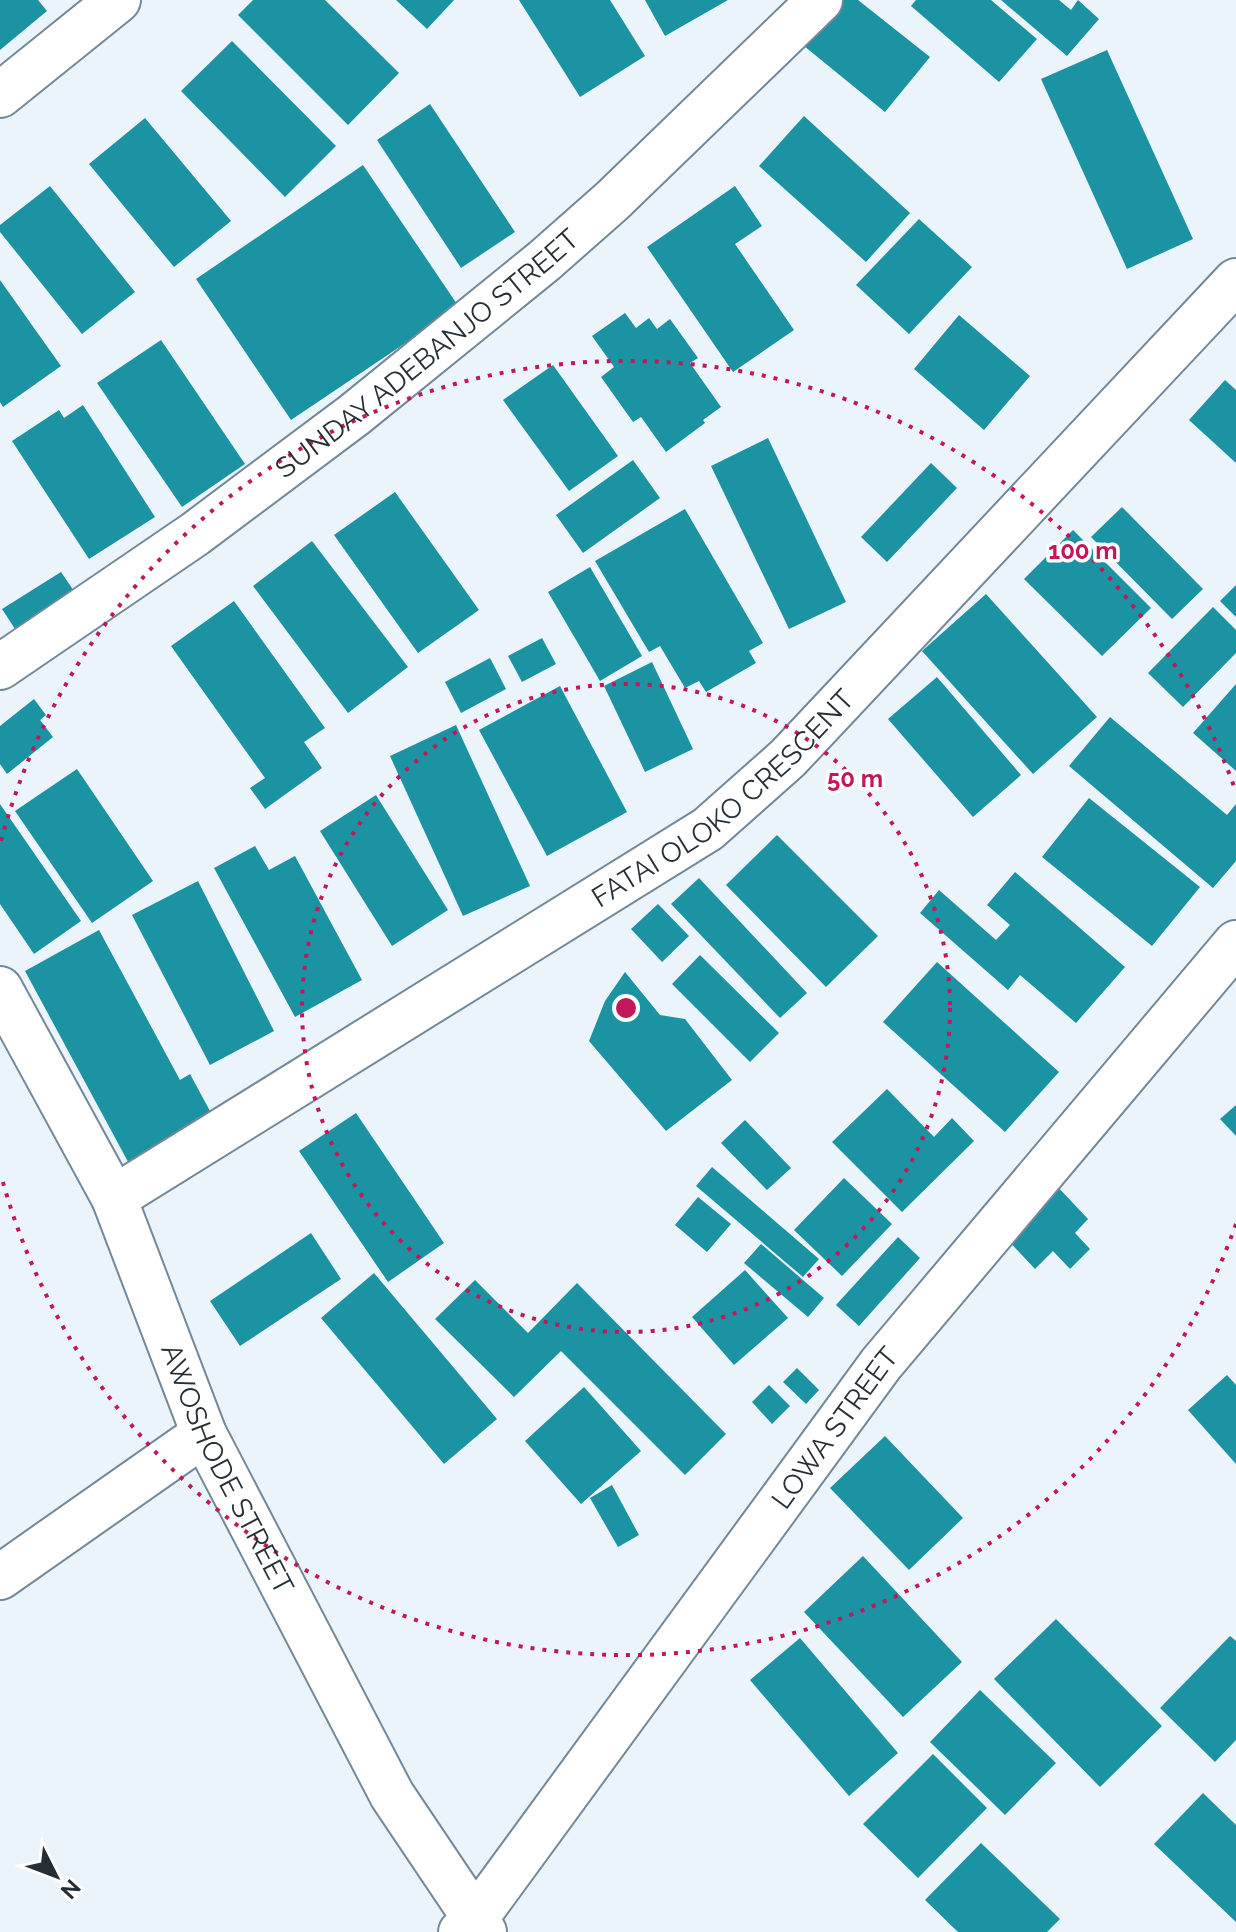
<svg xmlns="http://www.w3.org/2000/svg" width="1236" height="1932" viewBox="0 0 1236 1932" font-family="Raleway,sans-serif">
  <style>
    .building { fill: #1c93a2 }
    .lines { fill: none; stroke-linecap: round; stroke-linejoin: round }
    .minor-casing { stroke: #738899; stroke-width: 48 }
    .minor { stroke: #fff; stroke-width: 44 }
    .ring { fill: none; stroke: #c2185b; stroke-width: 4; stroke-dasharray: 4 8 }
    .labels { text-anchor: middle; stroke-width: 7; stroke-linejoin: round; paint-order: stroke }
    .street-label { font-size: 28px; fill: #262f36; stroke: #fff }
    .centre { fill: #c2185b; stroke: #fff; stroke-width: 4 }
    .ring-label { font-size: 24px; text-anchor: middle; font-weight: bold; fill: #c2185b; stroke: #fff; stroke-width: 7; stroke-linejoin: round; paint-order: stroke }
  </style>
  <rect width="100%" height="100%" fill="#ebf4fb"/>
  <g class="building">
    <path d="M 0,0 L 38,0 L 47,11 L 0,50 Z"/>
    <path d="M 253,0 L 325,0 L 399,73 L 348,125 L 238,15 Z"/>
    <path d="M 396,0 L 454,0 L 427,29 Z"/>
    <path d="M 519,0 L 610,0 L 645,56 L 580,97 Z"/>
    <path d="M 645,0 L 728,0 L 665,36 Z"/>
    <path d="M 841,0 L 858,0 L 930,57 L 885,112 L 804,46 Z"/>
    <path d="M 916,0 L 991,0 L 1037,39 L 999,82 L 911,6 Z"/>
    <path d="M 1001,0 L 1059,0 L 1071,10 L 1078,0 L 1099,19 L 1067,56 Z"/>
    <path d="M 232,41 L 336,146 L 285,197 L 181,91 Z"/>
    <path d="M 1107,50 L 1193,239 L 1127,269 L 1041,79 Z"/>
    <path d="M 430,104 L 515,232 L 461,268 L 377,140 Z"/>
    <path d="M 804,116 L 910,213 L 866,262 L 759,166 Z"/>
    <path d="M 145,118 L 231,221 L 174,267 L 89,164 Z"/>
    <path d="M 363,165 L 459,307 L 291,420 L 196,279 Z"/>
    <path d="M 50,186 L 135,292 L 82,334 L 0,232 L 0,225 Z"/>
    <path d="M 735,186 L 762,226 L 735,244 L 794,330 L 733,372 L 647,247 Z"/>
    <path d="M 919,219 L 972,267 L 909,334 L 856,285 Z"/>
    <path d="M 0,280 L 61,366 L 3,407 L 0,402 Z"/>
    <path d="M 625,313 L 636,328 L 649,318 L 657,329 L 670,319 L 698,358 L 690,363 L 721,407 L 703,420 L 705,423 L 666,452 L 641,417 L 633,422 L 601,377 L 614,367 L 592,336 Z"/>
    <path d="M 959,315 L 1030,376 L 984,430 L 914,369 Z"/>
    <path d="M 161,340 L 245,464 L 182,507 L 97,383 Z"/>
    <path d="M 553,365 L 618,456 L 569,491 L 503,400 Z"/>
    <path d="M 1225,380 L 1236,390 L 1236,463 L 1189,420 Z"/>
    <path d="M 83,405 L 155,517 L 89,559 L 12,441 L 59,410 L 64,418 Z"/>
    <path d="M 768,438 L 846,602 L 789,629 L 711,466 Z"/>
    <path d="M 633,460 L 660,498 L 583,553 L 556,515 Z"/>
    <path d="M 931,463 L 957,488 L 887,562 L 861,537 Z"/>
    <path d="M 395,492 L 479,610 L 418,653 L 334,535 Z"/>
    <path d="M 1122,507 L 1203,589 L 1172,619 L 1091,537 Z"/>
    <path d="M 685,509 L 763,643 L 749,651 L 756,663 L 706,692 L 699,681 L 685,688 L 660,646 L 649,652 L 595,561 Z"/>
    <path d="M 1073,530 L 1151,608 L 1102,656 L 1024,579 Z"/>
    <path d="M 312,541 L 408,667 L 348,713 L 253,586 Z"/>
    <path d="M 590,567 L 642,656 L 600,681 L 548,592 Z"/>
    <path d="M 61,572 L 76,594 L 17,632 L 2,609 Z"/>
    <path d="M 1236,585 L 1236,617 L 1220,601 Z"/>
    <path d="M 986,594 L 1097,717 L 1033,774 L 922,651 Z"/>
    <path d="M 234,601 L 325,728 L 304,742 L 322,768 L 265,809 L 250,788 L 265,778 L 171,646 Z"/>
    <path d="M 1213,607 L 1236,630 L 1236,653 L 1183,707 L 1148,673 Z"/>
    <path d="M 542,638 L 556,664 L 522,682 L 508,656 Z"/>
    <path d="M 490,658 L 506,689 L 461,713 L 445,682 Z"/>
    <path d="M 652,662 L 693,749 L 645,772 L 604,686 Z"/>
    <path d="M 937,677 L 1021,775 L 973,817 L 888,719 Z"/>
    <path d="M 1236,684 L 1236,771 L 1193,733 Z"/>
    <path d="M 560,686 L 627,812 L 547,856 L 479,730 Z"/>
    <path d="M 34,699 L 46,715 L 40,720 L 53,737 L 7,774 L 0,764 L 0,726 Z"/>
    <path d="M 1110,717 L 1227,815 L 1236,804 L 1236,861 L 1213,888 L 1069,766 Z"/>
    <path d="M 456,725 L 530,886 L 463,916 L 390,756 Z"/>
    <path d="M 77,769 L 153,881 L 92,923 L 15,811 Z"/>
    <path d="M 376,795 L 448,910 L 392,946 L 320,831 Z"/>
    <path d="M 1089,798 L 1200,887 L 1152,946 L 1042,857 Z"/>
    <path d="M 0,804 L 81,921 L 34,954 L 0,904 Z"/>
    <path d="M 777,835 L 878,936 L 826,987 L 726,885 Z"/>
    <path d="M 255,846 L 269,870 L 295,856 L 362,980 L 295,1017 L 214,868 Z"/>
    <path d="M 1015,872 L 1125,967 L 1076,1023 L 1020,975 L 1008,990 L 920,913 L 939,890 L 996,940 L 1010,925 L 987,905 Z"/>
    <path d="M 699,878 L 807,993 L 780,1018 L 671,904 Z"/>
    <path d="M 198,881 L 274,1031 L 210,1065 L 132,915 Z"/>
    <path d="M 658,904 L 689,936 L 662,962 L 631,929 Z"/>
    <path d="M 99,930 L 180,1080 L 190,1074 L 217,1124 L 133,1171 L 25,971 Z"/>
    <path d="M 700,955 L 779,1033 L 750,1062 L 672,984 Z"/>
    <path d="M 937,962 L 1059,1072 L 1005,1132 L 883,1022 Z"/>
    <path d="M 625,972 L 660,1015 L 685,1019 L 732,1080 L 666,1131 L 589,1041 L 605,1001 Z"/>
    <path d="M 887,1089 L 934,1137 L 952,1118 L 974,1141 L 902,1212 L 832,1142 Z"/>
    <path d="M 1236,1105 L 1236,1136 L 1220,1119 Z"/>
    <path d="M 356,1113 L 444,1243 L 388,1282 L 299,1151 Z"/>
    <path d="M 745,1120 L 791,1168 L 767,1190 L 721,1143 Z"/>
    <path d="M 712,1167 L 819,1259 L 803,1277 L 696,1186 Z"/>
    <path d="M 844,1178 L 892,1224 L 842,1276 L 794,1230 Z"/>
    <path d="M 1054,1183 L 1088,1219 L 1075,1233 L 1090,1249 L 1070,1269 L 1053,1251 L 1035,1269 L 1002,1234 Z"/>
    <path d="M 698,1197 L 731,1224 L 707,1252 L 675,1225 Z"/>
    <path d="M 311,1233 L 341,1279 L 240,1346 L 210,1301 Z"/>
    <path d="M 898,1237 L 920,1258 L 859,1326 L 836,1305 Z"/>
    <path d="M 761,1244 L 824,1298 L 808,1317 L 744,1263 Z"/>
    <path d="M 745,1270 L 788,1318 L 734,1365 L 692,1317 Z"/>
    <path d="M 374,1273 L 497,1419 L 444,1464 L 321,1318 Z"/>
    <path d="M 475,1280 L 528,1333 L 577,1283 L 726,1434 L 685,1475 L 561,1351 L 514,1397 L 435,1319 Z"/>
    <path d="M 797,1368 L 819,1390 L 806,1404 L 783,1382 Z"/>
    <path d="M 1227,1375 L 1236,1385 L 1236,1464 L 1188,1410 Z"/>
    <path d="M 769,1385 L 790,1406 L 772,1424 L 752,1402 Z"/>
    <path d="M 584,1387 L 641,1451 L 581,1504 L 525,1441 Z"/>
    <path d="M 885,1436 L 963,1518 L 909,1570 L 830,1488 Z"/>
    <path d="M 612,1485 L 639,1535 L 618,1547 L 590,1498 Z"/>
    <path d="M 863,1556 L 962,1662 L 903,1717 L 804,1612 Z"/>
    <path d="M 1056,1619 L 1162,1726 L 1100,1787 L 994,1679 Z"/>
    <path d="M 1230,1636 L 1236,1641 L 1236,1740 L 1215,1762 L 1160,1708 Z"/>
    <path d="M 800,1638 L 898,1753 L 849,1796 L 750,1680 Z"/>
    <path d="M 980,1690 L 1056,1763 L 1005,1815 L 930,1742 Z"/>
    <path d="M 933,1754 L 987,1808 L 918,1878 L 863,1824 Z"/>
    <path d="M 1203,1793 L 1236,1825 L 1236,1922 L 1154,1844 Z"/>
    <path d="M 981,1843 L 1060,1919 L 1047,1932 L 958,1932 L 925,1900 Z"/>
  </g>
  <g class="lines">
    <defs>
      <g id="minor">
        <path d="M 0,95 L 118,0"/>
        <path id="s1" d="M 0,667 L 195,534 L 354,415 L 544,261 L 612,201 L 820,0"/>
        <path id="s2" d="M 0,989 L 114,1198 L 204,1434 L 392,1795 L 484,1932"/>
        <path id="s3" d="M 114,1198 L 708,829 L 788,758 L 1236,281"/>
        <path d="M 0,1577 L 204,1434"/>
        <path id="s4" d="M 461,1932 L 475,1919 L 881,1364 L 1236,943"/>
      </g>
    </defs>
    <use href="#minor" class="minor-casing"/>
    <use href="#minor" class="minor"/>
  </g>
  <g class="ring">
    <circle cx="626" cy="1008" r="324"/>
    <path d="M1236 1224A647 647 0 0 1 1 1175M1 841A647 647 0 0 1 1236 792"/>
  </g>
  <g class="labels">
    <g class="street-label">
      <text dy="10" stroke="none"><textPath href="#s1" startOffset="530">SUNDAY ADEBANJO STREET</textPath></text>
      <text dy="10" stroke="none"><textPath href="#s3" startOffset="730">FATAI OLOKO CRESCENT</textPath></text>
      <text dy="10" stroke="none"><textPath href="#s4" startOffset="628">LOWA STREET</textPath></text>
      <text dy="10" stroke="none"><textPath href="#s2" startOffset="532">AWOSHODE STREET</textPath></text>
    </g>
  </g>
  <circle cx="626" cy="1008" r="12" class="centre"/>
  <g class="ring-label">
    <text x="1083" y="559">100 m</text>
    <text x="855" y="787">50 m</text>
  </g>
  <g transform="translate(56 1876) rotate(132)" stroke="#ffffff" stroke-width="6" paint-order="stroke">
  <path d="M0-6L14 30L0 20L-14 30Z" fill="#262f36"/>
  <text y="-12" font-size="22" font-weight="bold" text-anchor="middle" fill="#262f36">N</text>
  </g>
</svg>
